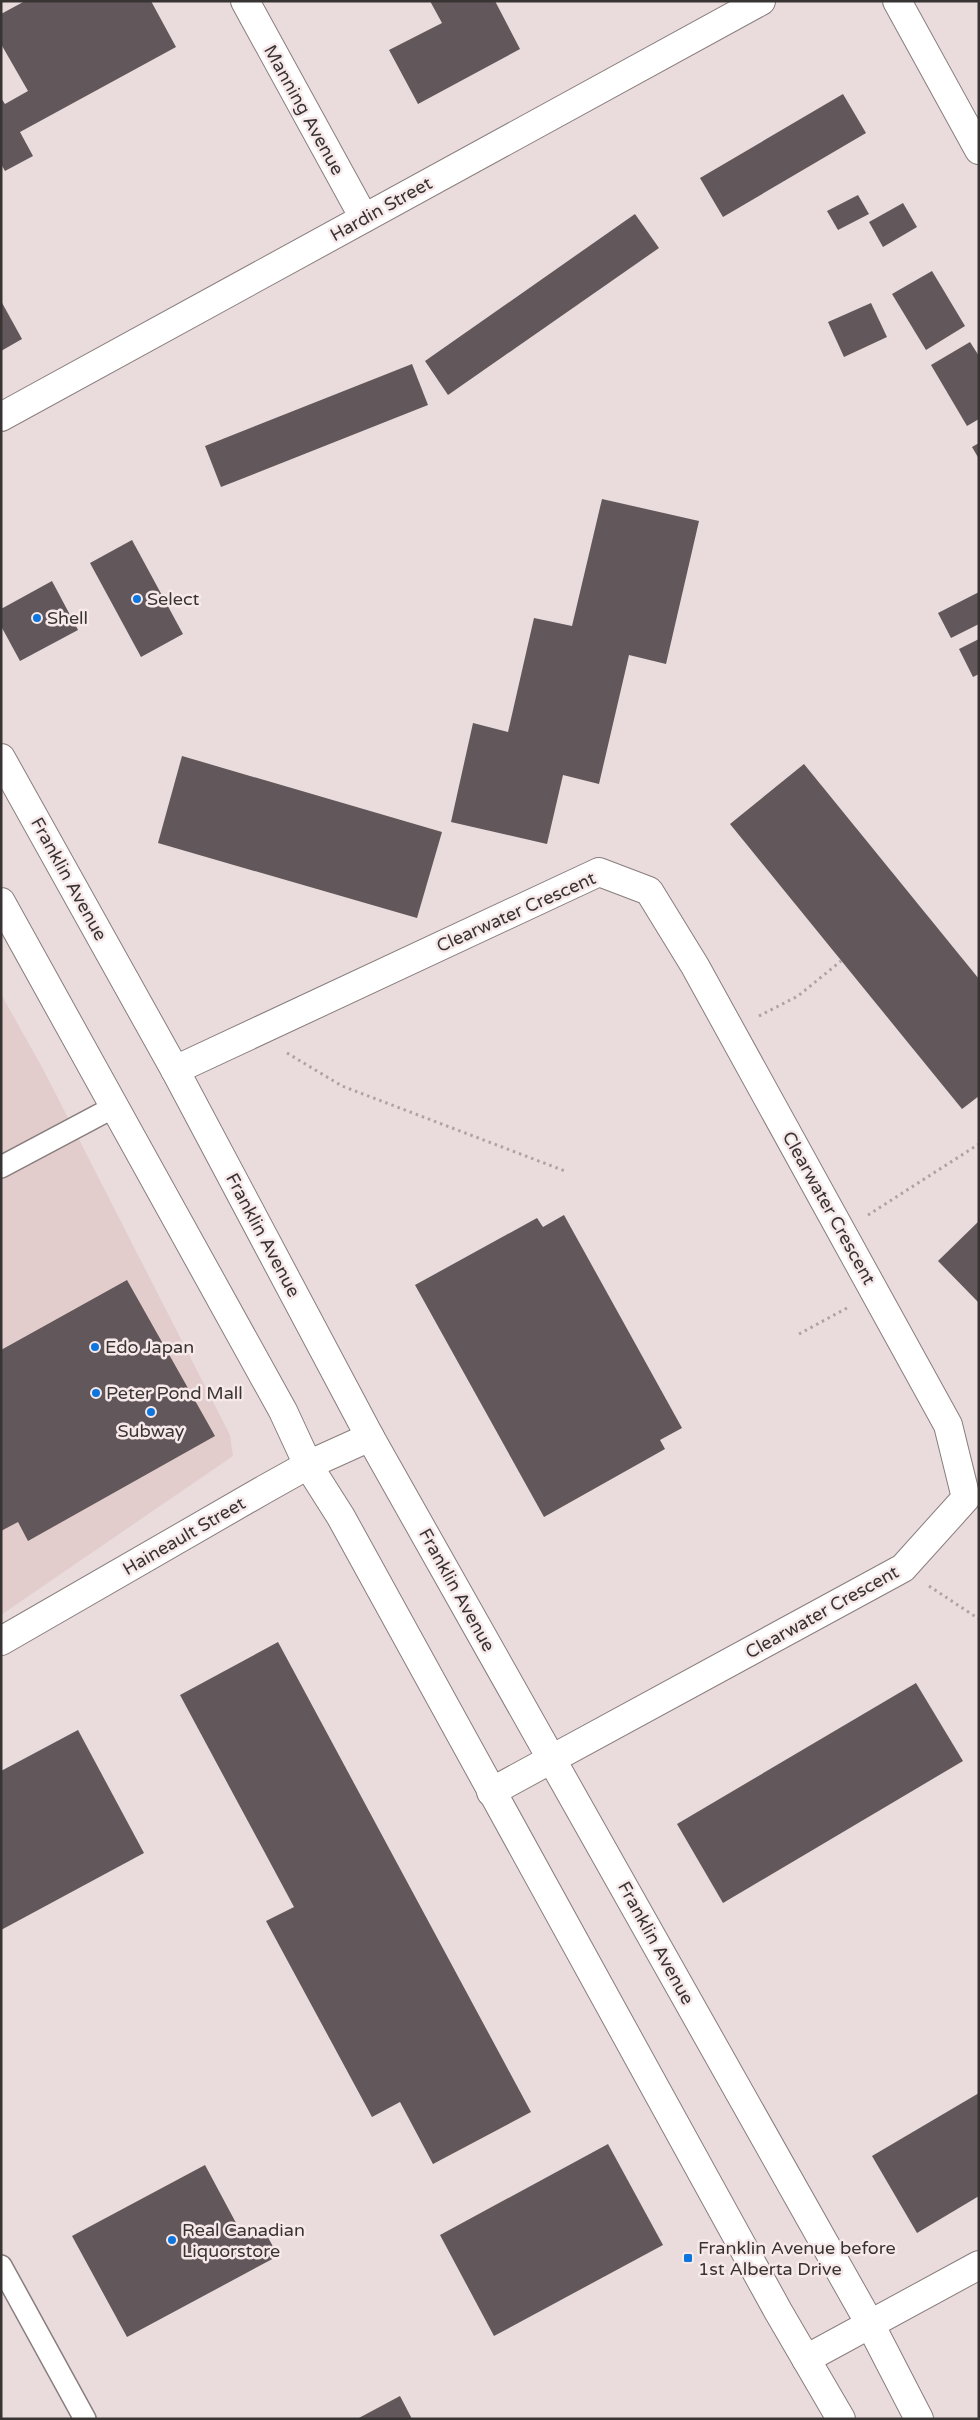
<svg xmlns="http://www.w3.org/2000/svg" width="980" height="2420" viewBox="0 0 980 2420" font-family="'Varela Round',sans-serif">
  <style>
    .built { fill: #e2cdcc }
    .building { fill: #62575a }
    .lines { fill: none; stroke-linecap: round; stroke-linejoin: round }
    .lane-casing { stroke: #897d7d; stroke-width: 24 }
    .street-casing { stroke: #897d7d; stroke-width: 30 }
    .secondary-casing { stroke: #897d7d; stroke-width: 30 }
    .path { stroke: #aea3a3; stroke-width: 3; stroke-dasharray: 2.5 4; stroke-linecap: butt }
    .lane { stroke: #fff; stroke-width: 21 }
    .street { stroke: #fff; stroke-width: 28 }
    .secondary { stroke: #fff; stroke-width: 28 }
    .poi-dot { fill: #0d76de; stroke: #f7e9e9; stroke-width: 2 }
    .labels { text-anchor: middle; stroke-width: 5; stroke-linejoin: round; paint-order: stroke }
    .street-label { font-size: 18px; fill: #393434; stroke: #f7e9e9 }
    .poi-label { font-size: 18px; fill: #393434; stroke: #f7e9e9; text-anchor: start }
  </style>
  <rect width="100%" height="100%" fill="#eadcdc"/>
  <path class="built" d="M 1,994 L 43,1069 L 230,1435 L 233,1456 L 1,1615 Z"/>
  <g class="building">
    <path d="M 25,1 L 151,1 L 176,47 L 20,132 L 33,156 L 5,171 L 1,164 L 1,98 L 5,104 L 28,91 L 1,44 L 1,14 Z"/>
    <path d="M 430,1 L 495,1 L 520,49 L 418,104 L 389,50 L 442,23 Z"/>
    <path d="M 843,94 L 866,133 L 723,217 L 700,178 Z"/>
    <path d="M 858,195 L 869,214 L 838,230 L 827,211 Z"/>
    <path d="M 903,203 L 917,227 L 883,247 L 869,222 Z"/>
    <path d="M 635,214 L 659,248 L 448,395 L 425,361 Z"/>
    <path d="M 932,271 L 965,326 L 926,350 L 892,294 Z"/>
    <path d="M 1,301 L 22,339 L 1,351 Z"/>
    <path d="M 871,303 L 887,337 L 844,357 L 828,322 Z"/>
    <path d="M 970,342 L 979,356 L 979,419 L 967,426 L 931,365 Z"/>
    <path d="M 412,364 L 428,405 L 221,487 L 205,446 Z"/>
    <path d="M 979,443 L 979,459 L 972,447 Z"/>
    <path d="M 602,499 L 699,521 L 666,664 L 629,655 L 599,784 L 563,775 L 547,844 L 451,822 L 473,723 L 508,732 L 534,618 L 572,626 Z"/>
    <path d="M 132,540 L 183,634 L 141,657 L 90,563 Z"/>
    <path d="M 52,581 L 78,630 L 20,661 L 1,626 L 1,609 Z"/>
    <path d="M 979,592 L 979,624 L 951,638 L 938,613 Z"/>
    <path d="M 979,639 L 979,674 L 973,677 L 959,649 Z"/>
    <path d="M 182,756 L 442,832 L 417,918 L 158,843 Z"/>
    <path d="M 804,764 L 979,979 L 979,1096 L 962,1109 L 730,824 Z"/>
    <path d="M 564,1215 L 682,1428 L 660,1440 L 665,1449 L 544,1517 L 415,1285 L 537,1218 L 543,1227 Z"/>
    <path d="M 979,1221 L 979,1303 L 938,1261 Z"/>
    <path d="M 127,1280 L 215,1436 L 28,1541 L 18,1522 L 1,1531 L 1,1350 Z"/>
    <path d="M 278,1642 L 531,2112 L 433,2164 L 400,2102 L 372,2117 L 266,1921 L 294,1907 L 180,1695 Z"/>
    <path d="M 916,1683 L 963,1761 L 723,1903 L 677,1824 Z"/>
    <path d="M 78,1730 L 144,1853 L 1,1930 L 1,1771 Z"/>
    <path d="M 979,2093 L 979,2196 L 917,2233 L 872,2156 Z"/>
    <path d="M 608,2144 L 663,2245 L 494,2336 L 440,2235 Z"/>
    <path d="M 205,2165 L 243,2236 L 262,2226 L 278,2256 L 127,2337 L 72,2236 Z"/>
    <path d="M 400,2396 L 412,2419 L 357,2419 Z"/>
  </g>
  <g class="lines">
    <defs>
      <g id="lane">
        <path d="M 1,1167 L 114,1107"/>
        <path d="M 1,2266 L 85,2419"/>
      </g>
      <g id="street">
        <path d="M 245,1 L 364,218"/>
        <path d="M 897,1 L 979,150"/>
        <path d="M 175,1070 L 599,872 L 649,891 L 695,966 L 948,1425 L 966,1498 L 903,1568 L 491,1792"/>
        <path d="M 1,1641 L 265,1489 L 308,1465 L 370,1437"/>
        <path d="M 806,2359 L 979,2265"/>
      </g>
      <g id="secondary">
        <path d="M 1,417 L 761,1"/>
        <path d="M 1,758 L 175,1070 L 370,1437 L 870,2324 L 919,2419"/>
        <path d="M 1,902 L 283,1411 L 308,1465 L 341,1517 L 778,2311 L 841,2419"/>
      </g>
    </defs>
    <use href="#lane" class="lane-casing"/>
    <use href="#street" class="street-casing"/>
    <use href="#secondary" class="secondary-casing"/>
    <g class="path">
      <path d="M 759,1016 L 798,996 L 841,961"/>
      <path d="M 287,1053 L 342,1086 L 565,1171"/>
      <path d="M 868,1215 L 979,1144"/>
      <path d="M 799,1334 L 847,1308"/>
      <path d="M 929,1586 L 979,1619"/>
    </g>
    <use href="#lane" class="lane"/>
    <use href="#street" class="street"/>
    <use href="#secondary" class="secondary"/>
  </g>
  <g class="poi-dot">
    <circle cx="137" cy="599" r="5"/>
    <circle cx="37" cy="618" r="5"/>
    <circle cx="95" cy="1347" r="5"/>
    <circle cx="96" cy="1393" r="5"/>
    <circle cx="151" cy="1412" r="5"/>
    <circle cx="172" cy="2240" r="5"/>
    <rect x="683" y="2253" width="10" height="10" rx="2.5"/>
  </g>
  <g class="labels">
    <g class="street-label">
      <text transform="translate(304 110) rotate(61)" y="6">Manning Avenue</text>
      <text transform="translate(381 209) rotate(-29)" y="6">Hardin Street</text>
      <text transform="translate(69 879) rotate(61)" y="6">Franklin Avenue</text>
      <text transform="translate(516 912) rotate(-24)" y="6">Clearwater Crescent</text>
      <text transform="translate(829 1208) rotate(61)" y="6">Clearwater Crescent</text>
      <text transform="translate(263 1235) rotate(62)" y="6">Franklin Avenue</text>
      <text transform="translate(184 1536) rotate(-30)" y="6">Haineault Street</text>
      <text transform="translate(457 1590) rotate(61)" y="6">Franklin Avenue</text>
      <text transform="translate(822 1612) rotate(-29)" y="6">Clearwater Crescent</text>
      <text transform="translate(656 1943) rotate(61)" y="6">Franklin Avenue</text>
    </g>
    <g class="poi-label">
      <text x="147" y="605">Select</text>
      <text x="47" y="624">Shell</text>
      <text x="105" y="1353">Edo Japan</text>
      <text x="106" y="1399">Peter Pond Mall</text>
      <text x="151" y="1437" text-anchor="middle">Subway</text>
      <text x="182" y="2236">Real Canadian<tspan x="182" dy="21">Liquorstore</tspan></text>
      <text x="698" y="2254">Franklin Avenue before<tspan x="698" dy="21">1st Alberta Drive</tspan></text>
    </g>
  </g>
  <rect width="980" height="2420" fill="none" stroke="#393434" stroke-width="5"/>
</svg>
